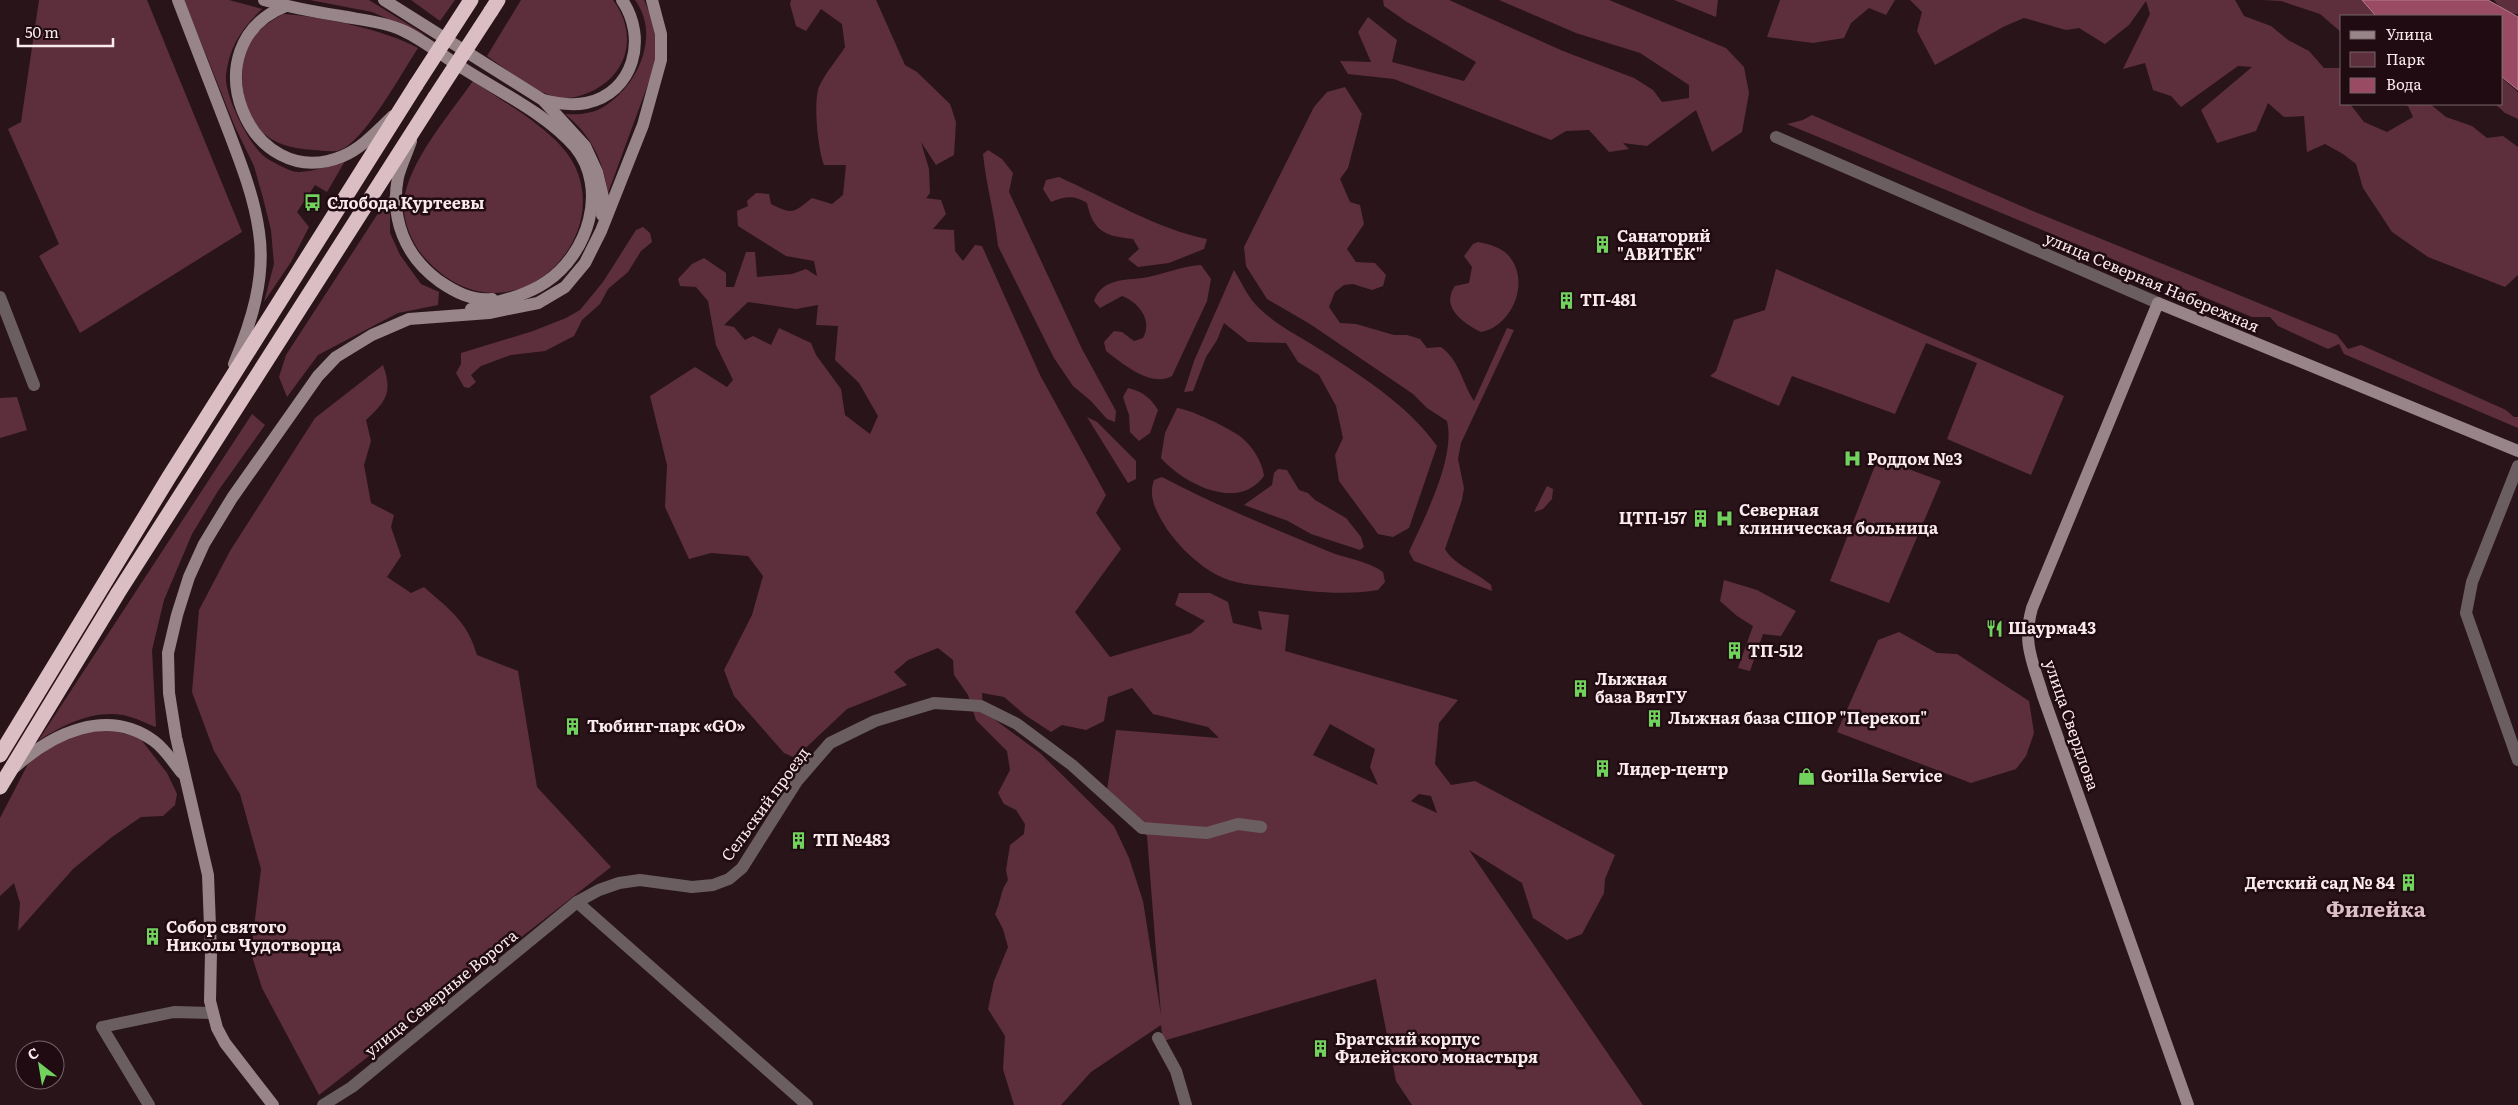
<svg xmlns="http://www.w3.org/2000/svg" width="2518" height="1105" viewBox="0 0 2518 1105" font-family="Literata,serif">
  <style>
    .green { fill: #5d2f3d; fill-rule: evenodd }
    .water { fill: #984b63; stroke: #b57b8c }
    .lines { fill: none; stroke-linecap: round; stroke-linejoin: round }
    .street { stroke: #6a5e61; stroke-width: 12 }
    .secondary { stroke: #978589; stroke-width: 12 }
    .highway { stroke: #dbbec4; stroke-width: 15 }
    .highway-bridge { stroke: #dbbec4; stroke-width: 15 }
    .labels { text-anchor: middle; stroke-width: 5; stroke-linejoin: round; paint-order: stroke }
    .poi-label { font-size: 16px; font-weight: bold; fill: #f9eaed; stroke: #1f0b11; text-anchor: start }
    .street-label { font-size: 16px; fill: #f9eaed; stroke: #1f0b11 }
    .district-label { font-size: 21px; font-weight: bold; fill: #dcbfc6; stroke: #1f0b11 }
  </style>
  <rect width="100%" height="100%" fill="#29141a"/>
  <g class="green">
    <path d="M 39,0 L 147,0 L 242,232 L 80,333 L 39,256 L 59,244 L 8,129 L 21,122 Z"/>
    <path d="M 184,0 L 229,0 L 262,9 C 242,28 229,47 226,75 C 224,95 249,145 265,157 C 272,162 284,168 292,171 C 305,175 332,165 345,161 L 327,192 L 315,185 L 297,212 L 309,227 L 291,262 L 264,302 L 274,264 L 271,230 L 263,198 L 254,166 L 235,127 Z"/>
    <path d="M 310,0 L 369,0 L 427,36 L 372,12 Z"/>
    <path d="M 411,0 L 455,0 L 440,21 Z"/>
    <path d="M 521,0 L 613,0 C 638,33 629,75 590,92 C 581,96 570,99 560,98 C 534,93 509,71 487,56 Z"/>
    <path d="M 635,0 L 644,0 L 650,14 L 656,38 L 655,65 L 608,193 C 603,160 591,135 565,114 C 578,115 593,114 605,106 C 638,85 661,35 635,0 Z"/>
    <path d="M 791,0 L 876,0 L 905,65 L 917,72 L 950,104 L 956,122 L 954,155 L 936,165 L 921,142 L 929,169 L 930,193 L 926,198 L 941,200 L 946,214 L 933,229 L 954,230 L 955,251 L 963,261 L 975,245 L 982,246 L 1040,375 L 1106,495 L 1096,513 L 1121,549 L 1075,612 L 1110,657 L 1191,633 L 1205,621 L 1175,605 L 1179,593 L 1210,593 L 1228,602 L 1233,623 L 1262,630 L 1258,611 L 1289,615 L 1285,651 L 1458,700 L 1439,723 L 1435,764 L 1451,785 L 1475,781 L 1615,855 L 1605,879 L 1604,893 L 1582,934 L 1567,940 L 1533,918 L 1522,883 L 1469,850 L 1643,1105 L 1412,1105 L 1396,1081 L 1376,979 L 1163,1041 L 1161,1025 L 1091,1072 L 1061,1105 L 1014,1105 L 1003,1069 L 1005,1036 L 988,1009 L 994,981 L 1008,947 L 1003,929 L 995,914 C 1001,902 1000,891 1008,880 L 1006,870 L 1010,845 L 1024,834 L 1025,824 L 1016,810 L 1004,804 L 998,793 L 1010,770 L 1007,751 L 976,720 L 968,695 L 954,675 L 953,660 L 938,648 L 908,660 L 894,672 L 907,685 L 847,709 L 795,758 L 784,753 L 734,696 L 724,670 L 752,615 L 763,576 L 748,556 L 711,553 L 689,559 L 665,507 L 667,465 L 650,396 L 695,367 L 727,387 L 733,380 L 716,345 L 708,301 L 696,287 L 680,286 L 678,279 L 692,264 L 704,258 L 726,273 L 726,287 L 734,287 L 746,252 L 755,252 L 757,277 L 792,274 L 806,269 L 817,276 L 814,261 L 786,256 L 738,226 L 737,211 L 748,206 L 747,201 L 756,193 L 769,194 L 771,204 C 793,215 793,213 812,198 L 832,204 L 843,195 L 846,165 L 824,165 C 818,149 813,103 819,87 C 825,73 837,60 845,47 L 842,24 L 821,9 L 806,31 L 796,26 L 790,4 ZM 748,302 L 796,309 L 818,305 L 816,325 L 838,326 L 835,360 L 859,383 L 878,416 L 870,434 L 845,415 L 841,389 L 816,355 L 811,343 L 779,328 L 771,345 L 753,336 L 745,340 L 734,327 L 724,325 ZM 1132,688 L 1153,714 L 1208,727 L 1219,738 L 1116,730 L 1107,790 L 1147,836 L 1161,1015 L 1143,901 L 1129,858 L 1114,826 L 1040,753 L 983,711 L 982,693 L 1004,697 L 1025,715 L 1051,732 L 1062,725 L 1086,730 L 1104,721 L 1108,697 ZM 1330,724 L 1375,749 L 1370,767 L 1378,785 L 1313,755 ZM 1419,794 L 1431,796 L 1437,813 L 1411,801 Z"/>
    <path d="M 1383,0 L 1449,0 L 1563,51 L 1634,78 L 1653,90 L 1662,102 L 1689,98 L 1689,85 L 1640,53 L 1576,33 L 1499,0 L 1609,0 L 1726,48 L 1744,67 L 1749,93 L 1742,132 L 1712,152 L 1696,110 L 1647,146 L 1623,143 L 1629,149 L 1609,152 L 1589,130 L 1566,131 L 1551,140 L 1394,79 L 1348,74 L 1340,61 L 1371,62 L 1358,32 L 1368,17 L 1397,40 L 1392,62 L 1464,81 L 1476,62 L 1407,22 L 1384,6 Z"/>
    <path d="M 1674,0 L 1718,0 L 1716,17 Z"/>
    <path d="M 1780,0 L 1895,0 L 1886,15 L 1869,8 L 1851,23 L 1844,38 L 1813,43 L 1767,37 Z"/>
    <path d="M 1910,0 L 2235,0 L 2244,16 L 2271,26 L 2288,40 L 2309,51 L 2324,68 L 2342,68 L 2340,90 L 2342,104 L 2350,104 L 2364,122 L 2387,132 L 2413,117 L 2408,106 L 2399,104 L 2430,104 L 2446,117 L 2472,126 L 2487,138 L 2503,136 L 2518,147 L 2518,275 L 2505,287 L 2428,257 L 2392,232 L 2363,188 L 2356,164 L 2343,154 L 2325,144 L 2307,152 L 2304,116 L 2284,117 L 2268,103 L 2256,131 L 2217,143 L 2201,110 L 2252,67 L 2238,66 L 2181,107 L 2171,96 L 2153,90 L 2145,63 L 2123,69 L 2150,14 L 2146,1 L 2129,25 L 2105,44 L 2079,28 L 2066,30 L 2024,18 L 2005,26 L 1935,65 L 1917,31 L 1922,12 Z"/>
    <path d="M 2262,0 L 2371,0 L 2407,16 L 2342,16 L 2342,33 L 2320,14 L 2281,1 Z"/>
    <path d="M 2494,0 L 2518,0 L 2518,14 C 2508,14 2500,8 2494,0 Z"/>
    <path d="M 283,14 C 319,16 386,30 418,48 C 403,71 364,142 340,150 C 333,153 321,150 314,150 C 299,149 286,147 273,140 C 241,122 233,67 253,38 C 261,27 271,21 283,14 Z"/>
    <path d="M 2502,78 L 2518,92 L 2518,119 L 2505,113 L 2495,104 L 2502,104 Z"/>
    <path d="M 473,81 C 502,101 537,120 561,146 C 633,225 512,357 424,257 C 410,241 400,215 405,194 C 414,155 450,114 473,81 Z"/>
    <path d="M 1345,87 L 1362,114 L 1348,168 L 1340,179 L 1350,202 L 1360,205 L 1364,224 L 1347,249 L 1356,262 L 1375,263 L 1386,275 L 1383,286 L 1372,290 L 1353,284 L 1344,285 L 1335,292 L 1329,307 L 1340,323 L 1356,324 L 1394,335 L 1407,335 L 1420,339 L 1427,348 L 1441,347 C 1460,361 1462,383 1474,401 L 1507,328 L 1514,330 L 1461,443 L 1458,459 L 1464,488 L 1462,500 L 1445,549 C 1454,565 1478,573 1491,585 L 1492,591 L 1414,561 L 1409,552 C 1424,518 1456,458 1447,421 L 1427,408 L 1413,394 L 1310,324 L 1267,299 L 1246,266 L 1244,247 L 1314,107 L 1327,92 Z"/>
    <path d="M 1812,115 L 2028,209 L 2337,335 L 2348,349 L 2361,345 L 2506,410 L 2514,417 L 2518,417 L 2518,428 L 2344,354 L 2339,344 L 2328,349 L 2278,326 L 2270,317 L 2252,317 L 1787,124 L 1803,120 Z"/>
    <path d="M 988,150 L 1002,159 L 1013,173 L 1009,192 L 1082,349 L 1116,411 L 1115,422 L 1107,419 L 1091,401 L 1073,386 L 1054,358 L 998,246 C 995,215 986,185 983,154 Z"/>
    <path d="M 1059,177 C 1104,197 1159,230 1207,239 L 1204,249 L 1169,263 L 1138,267 L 1128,259 L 1139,249 L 1133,239 C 1106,236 1093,232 1087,203 C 1075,195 1065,196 1051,202 L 1043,189 L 1046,180 Z"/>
    <path d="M 390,195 L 390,233 L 400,255 L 421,284 L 439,292 L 438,305 L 398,313 L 318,355 L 287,397 L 279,377 L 286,355 Z"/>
    <path d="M 643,227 L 650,233 L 652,242 L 641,251 L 628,272 L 608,289 L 600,304 L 582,320 L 574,336 L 545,351 L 511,355 L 481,366 L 471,375 L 476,382 L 469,388 L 464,387 L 456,373 L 461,364 L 461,353 L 533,331 L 566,318 L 580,310 L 603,282 L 636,230 Z"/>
    <path d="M 1478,242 C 1488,244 1500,247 1507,254 C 1532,279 1513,326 1481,332 C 1463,323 1440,307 1455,286 L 1469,283 L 1472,267 L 1464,256 L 1473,244 Z"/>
    <path d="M 1201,265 L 1211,279 L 1207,301 L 1172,376 C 1151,388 1123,364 1106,351 L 1104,342 L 1114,331 L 1122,332 L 1134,341 L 1143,338 C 1153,321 1139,302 1122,296 L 1100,308 L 1094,301 C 1101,279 1125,280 1143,278 C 1163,275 1181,266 1201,265 Z"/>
    <path d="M 1776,269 L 2064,396 L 2031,475 L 1947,439 L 1977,363 L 1926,343 L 1895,414 L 1792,376 L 1779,406 L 1710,376 L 1716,371 L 1734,320 L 1765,310 Z"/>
    <path d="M 1234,270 C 1242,283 1248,298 1259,308 C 1275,324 1297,335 1316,347 C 1359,374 1408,405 1437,446 L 1409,528 L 1393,537 L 1378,534 L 1339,481 L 1335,455 L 1343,438 L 1336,406 L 1319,375 L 1298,362 L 1286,343 L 1248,342 L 1224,323 L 1217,340 L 1206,357 L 1193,391 L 1184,392 L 1194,361 Z"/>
    <path d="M 383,365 C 393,393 386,401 366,420 L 371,441 L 364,465 L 371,503 L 394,515 L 391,527 L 401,556 L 387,577 L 411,593 L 424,587 C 450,610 467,621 477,655 L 518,671 L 537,787 L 611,867 L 319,1095 L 262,988 L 251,953 L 261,869 L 240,794 L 214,751 L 192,692 L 199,610 L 230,551 L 315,418 Z"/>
    <path d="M 1128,388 C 1143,392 1150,397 1158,410 L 1150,433 L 1139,441 L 1130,432 L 1129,415 L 1123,397 Z"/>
    <path d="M 17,397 L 27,430 L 0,438 L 0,398 Z"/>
    <path d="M 1177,408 C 1192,410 1229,428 1241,437 C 1252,446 1262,461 1264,476 C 1238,512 1184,484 1161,458 L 1165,433 Z"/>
    <path d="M 252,414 L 265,425 L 218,491 L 192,534 L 164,600 L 152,650 L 156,727 C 145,723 134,717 123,715 C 92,710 63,725 38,741 Z"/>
    <path d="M 1087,417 L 1097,422 L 1136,461 L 1136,479 L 1128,483 Z"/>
    <path d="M 1878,458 L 1941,481 L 1889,603 L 1830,581 Z"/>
    <path d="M 1278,469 L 1287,470 L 1299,490 L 1308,493 L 1315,500 L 1346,518 L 1361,537 L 1364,547 L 1360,550 L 1311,534 L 1288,521 L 1244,505 L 1272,485 L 1274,473 Z"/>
    <path d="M 1162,477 C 1217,506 1273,528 1330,552 C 1348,559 1368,561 1383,572 L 1385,582 L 1378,590 C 1342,596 1308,591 1272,587 C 1254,585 1234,584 1217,575 C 1198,565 1176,544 1165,526 C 1156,511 1148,497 1154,480 Z"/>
    <path d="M 1547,486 L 1553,489 L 1552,499 L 1543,509 L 1534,512 Z"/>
    <path d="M 1724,580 L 1757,590 L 1796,611 L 1781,636 L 1763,634 L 1750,671 L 1738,668 L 1753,626 L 1737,616 L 1720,601 Z"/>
    <path d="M 1899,632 L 1937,653 L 1957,654 L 2029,701 L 2034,733 L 2026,756 L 2016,769 L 1971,783 L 1837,732 L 1878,640 Z"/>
    <path d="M 109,730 L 139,737 L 167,773 L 177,794 L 175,805 L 163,816 L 141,817 L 112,837 L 73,869 L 18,931 L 20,903 L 14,883 L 0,896 L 0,818 L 28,764 L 36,754 L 75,734 Z"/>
  </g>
  <path class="water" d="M 2362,0 L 2488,0 L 2518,17 L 2518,90 L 2502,77 L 2502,16 L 2376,16 Z"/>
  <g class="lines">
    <g class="street">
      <path d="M 1776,137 L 2158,303"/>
      <path d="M 0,297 L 34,385"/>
      <path d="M 2518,466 L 2472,582 L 2466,613 L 2518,760"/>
      <path d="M 577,902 L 807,1105"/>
      <path d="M 1158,1038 L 1176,1071 L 1186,1105"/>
      <path d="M 149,1105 L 102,1027 L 174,1012 L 211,1013"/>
      <path d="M 323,1105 L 352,1087 L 577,902 L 599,890 L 619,883 L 640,880 L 692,887 L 713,885 L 729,879 L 742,868 L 797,781 L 830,743 L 875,721 L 934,703 L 981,706 L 1017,724 L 1072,765 L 1142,828 L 1207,833 L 1238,824 L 1261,827"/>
    </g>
    <g class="secondary">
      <path d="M 178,0 C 194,42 211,85 227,127 C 240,161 254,196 259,232 C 266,278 251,323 234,364"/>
      <path d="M 264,0 C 289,7 315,12 341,16 C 362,20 385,22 404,31 C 425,41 444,57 464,69 C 500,92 548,115 575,147 C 609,189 588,254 546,282 C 524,297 496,302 471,309"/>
      <path d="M 384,0 L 543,100 L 585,146 L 597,172 L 603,197 L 602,215"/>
      <path d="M 286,6 C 188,44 249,196 343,156 C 362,148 378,130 393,116"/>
      <path d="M 543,100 C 558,103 571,106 586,103 C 634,93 648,38 622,0"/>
      <path d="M 411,141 C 407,153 401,165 398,177 C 390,219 405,256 439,281 C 455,292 472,301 492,299"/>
      <path d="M 15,767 C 53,733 107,707 154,741 C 165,749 173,762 182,773"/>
      <path d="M 273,1105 L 225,1043 L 217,1028 L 210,1001 L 211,952 L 208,875 L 176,737 L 169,693 L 168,653 L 177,615 L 189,577 L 204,544 L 232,498 L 318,376 L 336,357 L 372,335 L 409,319 L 489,313 L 538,303 L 565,287 L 585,263 L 601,231 L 643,125 L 661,60 L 661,34 L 652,0"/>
      <path d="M 2188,1105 L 2043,696 C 2033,662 2022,644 2032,608 L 2158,303 L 2518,451"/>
    </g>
    <g class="highway">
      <path d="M 491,11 L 498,0"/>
      <path d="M 0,755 L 169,477 L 416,85"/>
      <path d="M 0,787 L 118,593 L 435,97"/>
    </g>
    <g class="highway-bridge">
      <path d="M 416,85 L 471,0"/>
      <path d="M 435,97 L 491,11"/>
    </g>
  </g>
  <defs>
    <symbol id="bus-bare" viewBox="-9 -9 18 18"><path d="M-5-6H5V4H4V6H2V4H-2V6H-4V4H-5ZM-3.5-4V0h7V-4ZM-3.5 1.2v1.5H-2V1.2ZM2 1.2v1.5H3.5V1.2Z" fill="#71d35e" stroke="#1f0b11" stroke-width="2.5" paint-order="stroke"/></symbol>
    <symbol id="building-bare" viewBox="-9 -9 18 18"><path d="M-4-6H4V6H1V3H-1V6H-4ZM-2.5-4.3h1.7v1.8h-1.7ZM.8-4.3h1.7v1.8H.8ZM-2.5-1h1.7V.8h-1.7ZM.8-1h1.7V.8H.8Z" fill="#71d35e" stroke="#1f0b11" stroke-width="2.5" paint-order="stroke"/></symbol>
    <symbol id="hospital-bare" viewBox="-9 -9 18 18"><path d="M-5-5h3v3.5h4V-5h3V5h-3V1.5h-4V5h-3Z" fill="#71d35e" stroke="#1f0b11" stroke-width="2.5" paint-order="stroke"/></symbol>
    <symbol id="restaurant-bare" viewBox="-9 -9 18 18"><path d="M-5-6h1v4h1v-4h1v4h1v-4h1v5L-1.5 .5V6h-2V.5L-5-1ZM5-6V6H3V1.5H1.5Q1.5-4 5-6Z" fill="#71d35e" stroke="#1f0b11" stroke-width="2.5" paint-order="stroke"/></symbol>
    <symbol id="shop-bare" viewBox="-9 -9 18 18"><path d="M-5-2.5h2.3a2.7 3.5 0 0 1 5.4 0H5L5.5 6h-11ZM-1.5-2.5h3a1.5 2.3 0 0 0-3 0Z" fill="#71d35e" stroke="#1f0b11" stroke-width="2.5" paint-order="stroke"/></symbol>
  </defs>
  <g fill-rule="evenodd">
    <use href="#bus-bare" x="300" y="190" width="25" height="25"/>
    <use href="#building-bare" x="1590" y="232" width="25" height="25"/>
    <use href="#building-bare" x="1554" y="288" width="25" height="25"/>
    <use href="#hospital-bare" x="1840" y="446" width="25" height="25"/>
    <use href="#building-bare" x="1688" y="506" width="25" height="25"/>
    <use href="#hospital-bare" x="1712" y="506" width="25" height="25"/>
    <use href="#restaurant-bare" x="1982" y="616" width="25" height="25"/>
    <use href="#building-bare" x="1722" y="638" width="25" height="25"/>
    <use href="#building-bare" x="1568" y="676" width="25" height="25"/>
    <use href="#building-bare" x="1642" y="706" width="25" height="25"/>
    <use href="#building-bare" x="560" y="714" width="25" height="25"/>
    <use href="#building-bare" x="1590" y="756" width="25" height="25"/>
    <use href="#shop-bare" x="1794" y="764" width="25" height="25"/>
    <use href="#building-bare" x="786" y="828" width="25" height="25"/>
    <use href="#building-bare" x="2396" y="870" width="25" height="25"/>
    <use href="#building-bare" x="140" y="924" width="25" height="25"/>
    <use href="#building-bare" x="1308" y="1036" width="25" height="25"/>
  </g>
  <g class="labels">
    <g class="poi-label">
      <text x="327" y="209">Слобода Куртеевы</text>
      <text x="1617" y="242">Санаторий<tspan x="1617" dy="18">"АВИТЕК"</tspan></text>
      <text x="1580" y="306">ТП-481</text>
      <text x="1867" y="465">Роддом №3</text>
      <text x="1739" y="516">Северная<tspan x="1739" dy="18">клиническая больница</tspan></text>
      <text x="1687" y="524" text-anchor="end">ЦТП-157</text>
      <text x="2008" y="634">Шаурма43</text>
      <text x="1748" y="657">ТП-512</text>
      <text x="1595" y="685">Лыжная<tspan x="1595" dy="18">база ВятГУ</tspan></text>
      <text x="1668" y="724">Лыжная база СШОР "Перекоп"</text>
      <text x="587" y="732">Тюбинг-парк «GO»</text>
      <text x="1617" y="775">Лидер-центр</text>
      <text x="1821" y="782">Gorilla Service</text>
      <text x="813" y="846">ТП №483</text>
      <text x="2395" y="889" text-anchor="end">Детский сад № 84</text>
      <text x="166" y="933">Собор святого<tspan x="166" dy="18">Николы Чудотворца</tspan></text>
      <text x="1335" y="1045">Братский корпус<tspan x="1335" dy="18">Филейского монастыря</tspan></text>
    </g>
    <g class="street-label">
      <text transform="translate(2152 282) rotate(23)" y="6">улица Северная Набережная</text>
      <text transform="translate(2072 725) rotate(71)" y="6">улица Свердлова</text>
      <text transform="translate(765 804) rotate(-54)" y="6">Сельский проезд</text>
      <text transform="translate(441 993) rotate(-39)" y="6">улица Северные Ворота</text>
    </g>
    <g class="district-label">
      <text x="2376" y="917">Филейка</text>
    </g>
  </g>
  <rect x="2340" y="15" width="162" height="90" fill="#1f0b11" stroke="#766469"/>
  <rect x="2350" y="31" width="25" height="8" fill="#978589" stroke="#766469"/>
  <text x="2386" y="40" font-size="15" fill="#f9eaed">Улица</text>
  <rect x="2350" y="52" width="25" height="15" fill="#5d2f3d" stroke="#766469"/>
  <text x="2386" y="65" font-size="15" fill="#f9eaed">Парк</text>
  <rect x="2350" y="78" width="25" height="15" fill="#984b63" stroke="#766469"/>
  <text x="2386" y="90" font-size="15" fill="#f9eaed">Вода</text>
  <g transform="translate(40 1065) rotate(329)"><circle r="24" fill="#1f0b11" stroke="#766469"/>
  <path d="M0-4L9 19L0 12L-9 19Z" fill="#71d35e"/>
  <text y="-8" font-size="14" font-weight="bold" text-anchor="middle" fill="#f9eaed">С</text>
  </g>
  <path d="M18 38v8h95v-8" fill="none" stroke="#f9eaed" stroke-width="2.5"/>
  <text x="25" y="38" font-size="15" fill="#f9eaed" stroke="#1f0b11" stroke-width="4" paint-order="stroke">50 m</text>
</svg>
